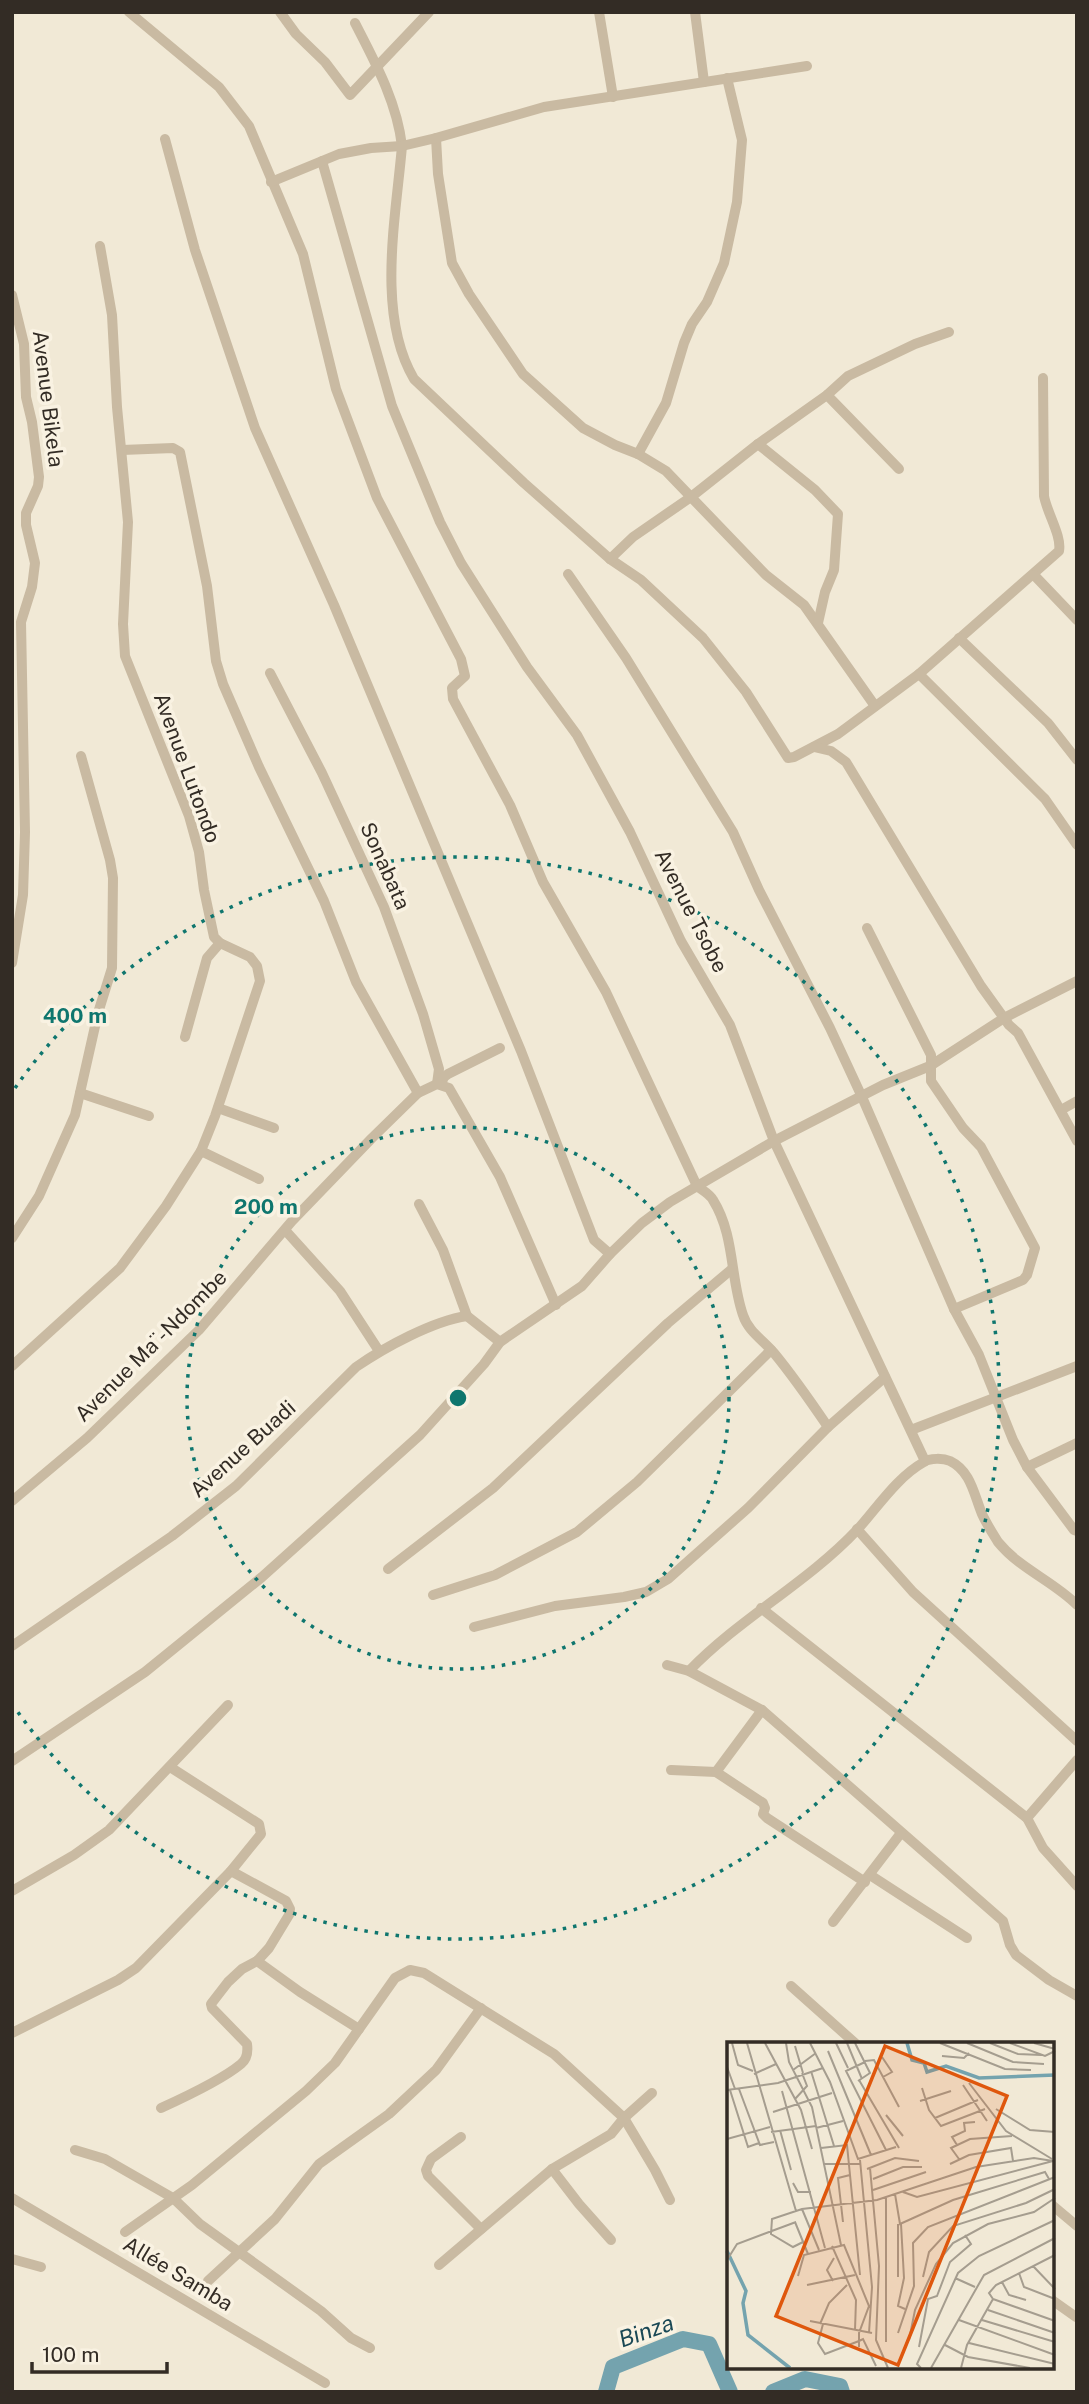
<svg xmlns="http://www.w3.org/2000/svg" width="1089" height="2404" viewBox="0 0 1089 2404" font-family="'Public Sans',sans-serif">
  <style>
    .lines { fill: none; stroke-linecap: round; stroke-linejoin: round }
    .river { stroke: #74a3ae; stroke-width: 16 }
    .street { stroke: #c9baa2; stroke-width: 10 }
    .ring { fill: none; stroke: #0f766e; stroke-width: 3.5; stroke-dasharray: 3.5 7 }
    .labels { text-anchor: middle; stroke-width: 7; stroke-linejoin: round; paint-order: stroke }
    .street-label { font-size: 21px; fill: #332c25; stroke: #f9f2e2 }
    .water-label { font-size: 23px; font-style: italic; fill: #1a4855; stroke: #f9f2e2 }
    .inset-river { fill: none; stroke: #74a3ae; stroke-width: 3.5 }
    .inset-road { fill: none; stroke: #a59d8f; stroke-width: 2 }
    .view { fill: #df570d; fill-opacity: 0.15; stroke: #df570d; stroke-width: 3.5 }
    .inset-edge { fill: none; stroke: #332c25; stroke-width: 3.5 }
    .centre { fill: #0f766e; stroke: #f9f2e2; stroke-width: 3.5 }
    .ring-label { font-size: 21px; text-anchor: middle; font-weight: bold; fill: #0f766e; stroke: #f9f2e2; stroke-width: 7; stroke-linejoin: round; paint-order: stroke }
  </style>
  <rect width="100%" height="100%" fill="#f1e9d6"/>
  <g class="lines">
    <g class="river">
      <path d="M 606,2392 L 613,2367 L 683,2339 L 709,2344 L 730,2392"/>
      <path d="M 773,2392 L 805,2379 L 840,2386 L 842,2392"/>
    </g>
    <g class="street">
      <path d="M 129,12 L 219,87 L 249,126 L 303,254 L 336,389 L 377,498 L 461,659 L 465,676 L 452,688 L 453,699 L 510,805 L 543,882 L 606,992 L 697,1186 C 702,1190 710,1194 713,1200 C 735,1235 730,1278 743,1315 C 748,1331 763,1340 774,1353 C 793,1376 811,1402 828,1427"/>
      <path d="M 280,12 L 296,34 L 325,62 L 350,95 L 429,12"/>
      <path d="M 599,12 L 613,97"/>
      <path d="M 695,12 L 704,82"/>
      <path d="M 355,23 C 375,62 397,102 402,146 C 396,217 376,315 414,379 L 524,483 L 610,559 L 641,580 L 703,638 L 746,692 L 788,758 L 794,757 L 838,734 L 919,674 L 1059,551 C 1062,536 1047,513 1044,496 L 1043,378"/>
      <path d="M 436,138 L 438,174 L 452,263 L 469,294 L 523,374 L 583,428 L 615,445 L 638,454 L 666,471 L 766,575 L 804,605 L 875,706"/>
      <path d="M 165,139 L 195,250 L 255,428 L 334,605 L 521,1051 L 594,1240 L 610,1254"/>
      <path d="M 322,161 L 392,406 L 440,522 L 461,563 L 527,667 L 577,735 L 630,832 L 681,941 L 730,1025 L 774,1141 L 925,1461"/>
      <path d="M 271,182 L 339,154 L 371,148 L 402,146 L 436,138 L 544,107 L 807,66"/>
      <path d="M 12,295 L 24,344 L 26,397 L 32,422 L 39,477 L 38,486 L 26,513 L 26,525 L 35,563 L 32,587 L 21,622 L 25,832 L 23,895 L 12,963"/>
      <path d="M 827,395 L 899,469"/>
      <path d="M 758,444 L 815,490 L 838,514 L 834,570 L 825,592 L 818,623"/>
      <path d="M 122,450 L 173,448 L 180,452 L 207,586 L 216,661 L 223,684 L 259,767 L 324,901 L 356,982 L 418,1093"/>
      <path d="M 638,454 L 666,403 L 684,343 L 692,324 L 707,302 L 724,263 L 737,202 L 742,140 L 727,78"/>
      <path d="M 610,559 L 633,537 L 691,497 L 758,444 L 827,395 L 848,376 L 915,344 L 949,332"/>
      <path d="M 568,574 L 626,658 L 733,832 L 759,890 L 830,1028 L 862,1097 L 954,1309 L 979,1355 L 1013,1440 L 1027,1467 L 1074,1530 L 1077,1531"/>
      <path d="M 1034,575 L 1077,620"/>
      <path d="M 959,638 L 1048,723 L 1077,760"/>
      <path d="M 270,673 L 322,773 L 384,907 L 423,1014 L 439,1069 L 437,1084"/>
      <path d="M 919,674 L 1045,799 L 1077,845"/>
      <path d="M 814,747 L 831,751 L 846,762 L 981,986 L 1009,1025 L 1018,1033 L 1077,1141"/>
      <path d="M 867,928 L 931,1055 L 931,1081 L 963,1128 L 981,1147 L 1035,1248 L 1027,1275 L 1023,1280 L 954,1309"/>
      <path d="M 185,1037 L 207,958 L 220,943"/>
      <path d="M 441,1084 L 444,1077 L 448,1074 L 500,1048"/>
      <path d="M 80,1093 L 149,1116"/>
      <path d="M 218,1108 L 274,1128"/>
      <path d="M 1061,1110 L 1077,1101"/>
      <path d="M 201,1151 L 259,1179"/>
      <path d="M 419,1204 L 443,1250 L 467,1316"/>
      <path d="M 285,1230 L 340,1291 L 379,1351"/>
      <path d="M 12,1238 L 39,1196 L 75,1115 L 98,1013 L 112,968 L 113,878 L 110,860 L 81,756"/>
      <path d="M 12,1366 L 120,1268 L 166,1206 L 201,1151 L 215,1116 L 260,981 L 257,966 L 250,957 L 220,943 L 214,937 L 204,890 L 199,852 L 189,816 L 125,656 L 123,624 L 128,522 L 117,407 L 112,315 L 100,246"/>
      <path d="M 911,1430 L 1077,1366"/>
      <path d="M 1027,1467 L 1077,1443"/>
      <path d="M 12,1501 L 87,1438 L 199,1330 L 292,1221 L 372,1138 L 418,1093 L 437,1084 L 449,1088 L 500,1177 L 556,1305"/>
      <path d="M 857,1529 L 913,1592 L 1077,1741"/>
      <path d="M 388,1569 L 493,1488 L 668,1323 L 732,1269"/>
      <path d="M 433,1595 L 495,1575 L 577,1532 L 637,1482 L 771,1350"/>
      <path d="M 761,1608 L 1027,1818 L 1043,1848 L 1077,1886"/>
      <path d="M 474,1627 L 555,1606 L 624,1597 L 646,1592 L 668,1579 L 748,1508 L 828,1427 L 885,1377"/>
      <path d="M 12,1646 L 172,1536 L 236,1486 L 356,1367 C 385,1347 433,1321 467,1316 L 500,1342"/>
      <path d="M 667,1665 L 689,1671 L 762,1710 L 1003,1921 L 1010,1945 L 1016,1955 L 1049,1980 L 1077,1996"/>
      <path d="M 689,1671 C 740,1618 807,1583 857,1530 C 877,1508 897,1477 924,1462 C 930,1458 943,1458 950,1461 C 971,1471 974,1495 982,1514 C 986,1523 993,1534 998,1542 C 1020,1569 1053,1581 1077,1605"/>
      <path d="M 12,1761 L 145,1672 L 262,1577 L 420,1435 L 484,1364 L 500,1342 L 582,1286 L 610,1254 L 642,1223 L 670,1202 L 774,1141 L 883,1085 L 930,1066 L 1004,1018 L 1077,981"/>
      <path d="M 671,1770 L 716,1772 L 763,1803 L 765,1808 L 763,1814 L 767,1818 L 865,1882"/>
      <path d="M 716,1772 L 762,1710"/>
      <path d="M 1027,1818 L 1077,1760"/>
      <path d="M 870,1875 L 967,1938"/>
      <path d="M 12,1891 L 74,1855 L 109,1830 L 228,1705"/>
      <path d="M 833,1922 L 901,1833"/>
      <path d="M 257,1961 L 300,1992 L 359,2029"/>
      <path d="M 791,1986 L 856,2044"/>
      <path d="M 12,2033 L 118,1980 L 136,1968 L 231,1871 L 261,1834 L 259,1824 L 170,1767"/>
      <path d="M 161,2108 C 183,2098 223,2079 241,2064 C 247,2059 248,2051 247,2044 L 212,2008 L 211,2004 L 228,1982 L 242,1969 L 257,1961 L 269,1948 L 289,1915 L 290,1909 L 286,1901 L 231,1871"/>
      <path d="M 461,2137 L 431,2159 L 426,2170 L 428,2176 L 481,2229"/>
      <path d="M 75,2150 L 105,2159 L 173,2198 L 200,2224 L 321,2311 L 351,2338 L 370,2348"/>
      <path d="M 552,2169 L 579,2204 L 611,2240"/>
      <path d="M 12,2198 L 325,2383"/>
      <path d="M 1052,2205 L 1077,2226"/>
      <path d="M 125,2232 L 192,2185 L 306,2091 L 335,2063 L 395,1978 L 410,1970 L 424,1973 L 554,2054 L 624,2118 L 655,2170 L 670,2200"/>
      <path d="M 12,2259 L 41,2267"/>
      <path d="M 439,2265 L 552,2169 L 611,2134 L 624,2118 L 652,2093"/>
      <path d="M 208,2281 L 275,2219 L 319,2164 L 389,2114 L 436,2070 L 481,2008"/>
      <path d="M 1052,2300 L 1076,2317"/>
    </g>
  </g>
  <g class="ring">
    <circle cx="458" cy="1398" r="271"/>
    <path d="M15 1088A541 541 0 1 1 15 1708"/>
  </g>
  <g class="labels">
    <g class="street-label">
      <text transform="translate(48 399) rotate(83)" y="7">Avenue Bikela</text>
      <text transform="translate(187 768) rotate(70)" y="7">Avenue Lutondo</text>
      <text transform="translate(385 866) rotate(66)" y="7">Sonabata</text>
      <text transform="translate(691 911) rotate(63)" y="7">Avenue Tsobe</text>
      <text transform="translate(151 1346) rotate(-45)" y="7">Avenue Ma¨-Ndombe</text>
      <text transform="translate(243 1449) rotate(-42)" y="7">Avenue Buadi</text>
      <text transform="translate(178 2274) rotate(31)" y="7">Allée Samba</text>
    </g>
    <g class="water-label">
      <text transform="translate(646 2331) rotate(-19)" y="8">Binza</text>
    </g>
  </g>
  <g transform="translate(727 2042)">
    <rect width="327" height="327" fill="#f1e9d6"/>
    <path class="inset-river" d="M 180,1 L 185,18 L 197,21 L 200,30 L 219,24 L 252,36 L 328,33M 0,209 L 19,249 L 16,261 L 21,293 L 63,326"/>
    <path class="inset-road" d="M 5,1 L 11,23 L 26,29M 20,1 L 69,169M 38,1 L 74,68 L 85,107M 59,1 L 62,20 L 85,65 L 114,203M 83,1 L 103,40 L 131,117 L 169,105M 109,1 L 121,26M 120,1 L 135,37M 128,1 L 143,31 L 131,39M 213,1 L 278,27 L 304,28M 240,1 L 286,20 L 317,22M 263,1 L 291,12 L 314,13M 283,1 L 318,14 L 328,9M 307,1 L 328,7M 68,4 L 76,31M 101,9 L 144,113M 215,14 L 237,16 L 242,11M 155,15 L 165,30 L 156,35M 138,19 L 147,18 L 172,65M 138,20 L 119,29 L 159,108M 0,25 L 8,47M 66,28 L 89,11M 84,29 L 107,104M 27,32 L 49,22M 132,38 L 172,106M 242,41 L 279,89 L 325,117M 236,43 L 260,79M 195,46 L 202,68 L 214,84 L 258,67M 12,47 L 33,103 L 47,100M 0,48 L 51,41 L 96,26M 3,48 L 21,105 L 32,101M 55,49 L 98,206M 68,57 L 80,44 L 75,31M 193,59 L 224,49M 269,67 L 303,88 L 328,90M 46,70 L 105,51M 159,73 L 176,94M 208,76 L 251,58M 89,86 L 116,79M 53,88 L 64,128M 44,90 L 89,84M 0,97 L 43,85M 230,103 L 225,95 L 238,89 L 237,81 L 248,80M 94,106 L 120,103 L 133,233M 232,117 L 224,106 L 243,97 L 285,94M 133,118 L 145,245 L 142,291M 96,122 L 134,122M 223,122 L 242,113 L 284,106 L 286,119M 143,126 L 152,224 L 149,298 L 161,326M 140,127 L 168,116 L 192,119M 146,137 L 176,125 L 195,125M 66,141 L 71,150 L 84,150M 146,148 L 199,130M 176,150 L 190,155 L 326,119M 168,152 L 173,182 L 226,158 L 318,130 L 322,137M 75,167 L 92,208M 68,180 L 81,212M 116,180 L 111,136 L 123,133M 171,182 L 171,235M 174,182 L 177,236 L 171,264 L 178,267M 76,200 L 66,205 L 44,192 L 45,177 L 75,167 L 150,158 L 249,125 L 307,116 L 326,119M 105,204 L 129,258 L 128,288M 0,218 L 10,202 L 69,180M 306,224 L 328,247M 292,231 L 297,245 L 328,257M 71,234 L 77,213 L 117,203 L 142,264 L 132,291 L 132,305M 196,235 L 202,210 L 226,184 L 299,161 L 328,147M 228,236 L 248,245M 106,239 L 100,228 L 107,216M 275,240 L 282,253 L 299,258M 80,243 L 128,233M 266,257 L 262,251 L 269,243 L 328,213M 266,257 L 328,279M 261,268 L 328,291M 232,278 L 328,313M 255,278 L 328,300M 83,279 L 145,291M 93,282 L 102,261 L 120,243M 96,282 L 91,301 L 98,312 L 132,299M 171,291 L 187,244 L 186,201 L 201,185 L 328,135M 182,298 L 188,268 L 209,222 L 226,201 L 261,182 L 307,170 L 328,156M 132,299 L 136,297 L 149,324M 159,300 L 159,155M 242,301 L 328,322M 218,303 L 241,315 L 303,326M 192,305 L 201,257 L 210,254 L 223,220 L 244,202 L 238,193M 194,326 L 190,322 L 231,231 L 252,214 L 328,178M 204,326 L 257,233 L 328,196M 234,326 L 240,303 L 266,257"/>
    <path class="view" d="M 158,4 L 280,54 L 171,323 L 49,274 Z"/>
    <rect width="327" height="327" class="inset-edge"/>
  </g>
  <circle cx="458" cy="1398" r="10" class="centre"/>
  <g class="ring-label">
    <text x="75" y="1023">400 m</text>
    <text x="266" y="1214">200 m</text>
  </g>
  <rect width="1089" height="2404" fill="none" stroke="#332c25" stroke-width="28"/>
  <path d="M32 2362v10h135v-10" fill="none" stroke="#332c25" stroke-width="3.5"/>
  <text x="42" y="2362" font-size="21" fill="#332c25" stroke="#f9f2e2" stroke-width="5" paint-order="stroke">100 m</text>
</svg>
